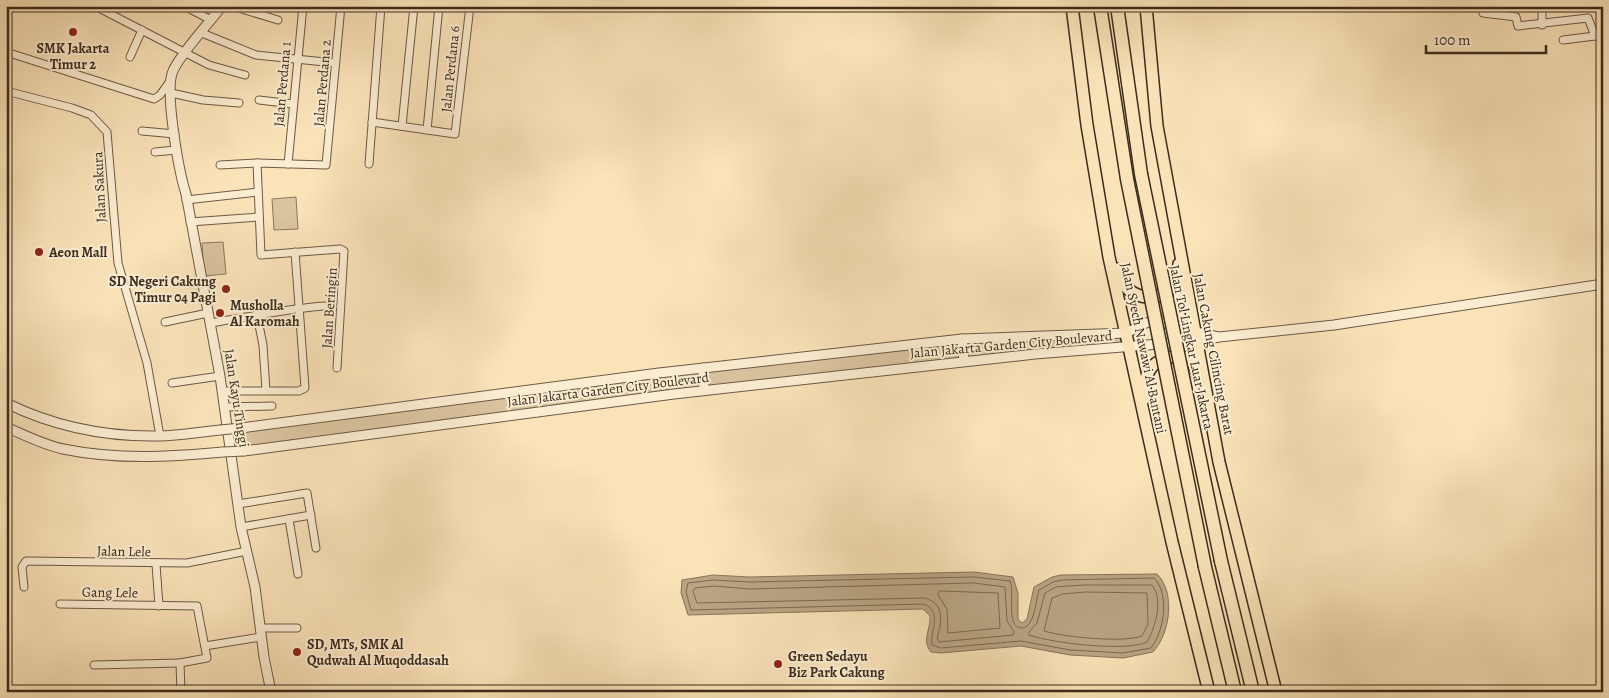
<svg xmlns="http://www.w3.org/2000/svg" width="1609" height="698" viewBox="0 0 1609 698" font-family="Alegreya,serif">
  <style>
    .green { fill: #dac49f; stroke: #8b785e }
    .water { fill: #b9a584; stroke: #87755b }
    .lines { fill: none; stroke-linecap: round; stroke-linejoin: round }
    .shore { stroke: #7a6851; stroke-width: 1 }
    .minor-casing { stroke: #6c5a45; stroke-width: 9 }
    .tertiary-casing { stroke: #6c5a45; stroke-width: 11 }
    .trunk-casing { stroke: #3c2c1e; stroke-width: 14 }
    .motorway-casing { stroke: #3c2c1e; stroke-width: 15 }
    .minor { stroke: #fcedd2; stroke-width: 7 }
    .tertiary { stroke: #fcedd2; stroke-width: 9 }
    .trunk { stroke: #fae3b9; stroke-width: 11 }
    .motorway { stroke: #fae3b9; stroke-width: 12 }
    .tertiary-bridge-casing { stroke: #6c5a45; stroke-width: 11; stroke-linecap: butt }
    .motorway-bridge-casing { stroke: #3c2c1e; stroke-width: 15; stroke-linecap: butt }
    .tertiary-bridge { stroke: #fcedd2; stroke-width: 9 }
    .motorway-bridge { stroke: #fae3b9; stroke-width: 12 }
    .poi-dot { fill: #8f2418; stroke: #fcedd2; stroke-width: 2 }
    .labels { text-anchor: middle; stroke-width: 4; stroke-linejoin: round; paint-order: stroke }
    .poi-label { font-size: 14px; font-weight: bold; fill: #3c2c1e; stroke: #fcedd2; text-anchor: start }
    .street-label { font-size: 14px; fill: #3c2c1e; stroke: #fcedd2 }
  </style>
  <rect width="100%" height="100%" fill="#fae3b9"/>
  <filter id="stains"><feTurbulence type="fractalNoise" baseFrequency=".004" numOctaves="4"/><feColorMatrix values="0 0 0 0 .2 0 0 0 0 .09 0 0 0 0 .02 0 0 0 .5 -.17"/></filter>
  <radialGradient id="worn" r=".72"><stop offset=".6" stop-color="#630" stop-opacity="0"/><stop offset="1" stop-color="#630" stop-opacity=".3"/></radialGradient>
  <g class="green">
    <path d="M 296,197 L 298,229 L 274,230 L 272,199 Z"/>
    <path d="M 223,242 L 226,274 L 204,276 L 202,243 Z"/>
    <path d="M 1118,333 L 1129,347 L 964,361 L 233,451 L 230,429 L 962,339 Z"/>
  </g>
  <path class="water" d="M 974,572 L 1013,577 L 1018,593 L 1018,619 L 1022,623 L 1027,619 L 1034,587 L 1052,577 L 1061,575 L 1157,574 C 1176,593 1170,634 1153,652 L 1123,658 L 1070,655 L 1021,646 L 941,653 L 931,652 C 921,640 931,630 930,616 L 923,609 L 688,615 L 681,593 L 682,580 L 713,575 L 749,577 Z"/>
  <g class="lines">
    <g class="shore">
      <path d="M 974,577 L 1010,581 C 1015,592 1005,628 1022,628 C 1035,627 1036,599 1039,590 L 1053,582 L 1062,580 L 1154,578 C 1170,594 1164,632 1151,648 L 1123,653 L 1070,650 L 1021,641 L 941,648 L 932,645 C 930,630 943,612 924,604 L 691,610 L 686,592 L 688,583 L 713,580 L 749,582 Z"/>
      <path d="M 974,583 L 1005,587 L 1007,621 L 1014,632 L 1013,635 L 939,642 L 937,638 C 942,622 945,604 925,598 L 697,603 L 693,591 L 695,588 L 714,586 L 749,589 Z"/>
      <path d="M 1085,585 L 1152,585 C 1164,600 1155,628 1147,642 C 1126,652 1052,643 1029,635 L 1029,632 L 1037,623 L 1045,593 L 1056,587 Z"/>
      <path d="M 940,591 L 998,593 L 1000,628 L 948,633 L 947,609 L 938,595 Z"/>
      <path d="M 1086,592 L 1147,593 L 1148,624 L 1142,636 C 1122,643 1064,637 1044,631 L 1052,598 L 1063,594 Z"/>
    </g>
    <defs>
      <g id="minor">
        <path d="M 95,6 L 209,65 L 245,75"/>
        <path d="M 184,6 L 211,20"/>
        <path d="M 232,6 L 278,20"/>
        <path d="M 1542,6 L 1542,25"/>
        <path d="M 1483,13 L 1516,17 L 1518,26 L 1588,18 L 1595,36"/>
        <path d="M 202,33 L 256,55 L 335,63"/>
        <path d="M 1563,40 L 1603,35"/>
        <path d="M 6,52 L 154,99 L 160,95 L 171,80"/>
        <path d="M 130,57 L 142,30"/>
        <path d="M 6,91 L 72,108 L 91,115 L 107,132 L 118,263 L 147,363 L 160,436"/>
        <path d="M 171,93 L 203,100 L 239,103"/>
        <path d="M 259,100 L 293,104"/>
        <path d="M 372,122 L 455,134 L 470,6"/>
        <path d="M 402,126 L 414,6"/>
        <path d="M 427,130 L 439,6"/>
        <path d="M 142,131 L 175,134"/>
        <path d="M 155,152 L 176,150"/>
        <path d="M 288,164 L 303,6"/>
        <path d="M 369,164 L 381,6"/>
        <path d="M 220,165 L 257,163"/>
        <path d="M 186,200 L 258,192"/>
        <path d="M 190,222 L 259,217"/>
        <path d="M 257,315 L 263,345 L 266,390"/>
        <path d="M 165,322 L 208,313"/>
        <path d="M 210,323 C 249,317 285,309 324,306"/>
        <path d="M 337,368 L 344,251 L 340,249 L 261,255 L 257,163 L 326,165 L 341,6"/>
        <path d="M 172,383 L 220,376"/>
        <path d="M 222,391 L 299,391 L 305,388 L 295,252"/>
        <path d="M 225,407 L 272,406"/>
        <path d="M 238,504 L 307,493 L 316,548"/>
        <path d="M 289,519 L 298,574"/>
        <path d="M 241,527 L 311,515"/>
        <path d="M 156,564 L 159,606"/>
        <path d="M 24,587 L 22,567 L 26,561 L 187,563 L 247,551"/>
        <path d="M 60,604 L 197,606 L 207,658 L 180,663 L 181,692"/>
        <path d="M 261,628 L 297,628"/>
        <path d="M 205,646 L 261,637"/>
        <path d="M 94,665 L 180,663"/>
      </g>
      <g id="tertiary">
        <path d="M 222,6 C 210,22 180,54 173,71 C 164,90 179,172 186,194 L 220,376 L 241,527 L 255,587 L 264,657 L 271,692"/>
        <path d="M 1219,337 L 1334,325 L 1603,284"/>
        <path d="M 962,339 L 964,361"/>
        <path d="M 703,368 L 704,390"/>
        <path d="M 6,403 C 53,426 106,437 159,436 C 179,436 199,432 220,430"/>
        <path d="M 6,427 C 24,435 44,445 63,449 C 117,460 169,457 223,452"/>
        <path d="M 241,428 L 659,373 L 962,339 L 1127,333 C 1155,316 1154,320 1183,328 C 1194,332 1207,334 1218,337"/>
        <path d="M 244,451 L 674,394 L 1035,354 L 1197,341 L 1215,338"/>
      </g>
      <g id="trunk">
        <path d="M 1072,6 L 1087,125 L 1109,257 L 1172,542 L 1209,692"/>
        <path d="M 1146,6 L 1157,126 L 1219,462 L 1276,692"/>
        <path d="M 1116,269 C 1119,275 1123,284 1128,289 C 1140,300 1162,300 1172,287 C 1177,281 1178,272 1179,264"/>
        <path d="M 1145,398 C 1145,389 1144,379 1149,371 C 1156,358 1181,350 1193,363 C 1196,367 1197,373 1199,377"/>
      </g>
      <g id="motorway">
        <path d="M 1100,6 L 1127,179"/>
        <path d="M 1117,6 L 1141,174"/>
        <path d="M 1221,561 L 1253,692"/>
        <path d="M 1205,567 L 1235,692"/>
      </g>
    </defs>
    <use href="#minor" class="minor-casing"/>
    <use href="#tertiary" class="tertiary-casing"/>
    <use href="#trunk" class="trunk-casing"/>
    <use href="#motorway" class="motorway-casing"/>
    <use href="#minor" class="minor"/>
    <use href="#tertiary" class="tertiary"/>
    <use href="#trunk" class="trunk"/>
    <use href="#motorway" class="motorway"/>
    <defs>
      <g id="tertiary-bridge">
        <path d="M 220,430 L 241,428"/>
        <path d="M 223,452 L 244,451"/>
      </g>
      <g id="motorway-bridge">
        <path d="M 1141,174 L 1221,561"/>
        <path d="M 1127,179 L 1205,567"/>
      </g>
    </defs>
    <use href="#tertiary-bridge" class="tertiary-bridge-casing"/>
    <use href="#motorway-bridge" class="motorway-bridge-casing"/>
    <use href="#tertiary-bridge" class="tertiary-bridge"/>
    <use href="#motorway-bridge" class="motorway-bridge"/>
  </g>
  <g class="poi-dot">
    <circle cx="73" cy="32" r="5"/>
    <circle cx="39" cy="252" r="5"/>
    <circle cx="226" cy="289" r="5"/>
    <circle cx="220" cy="313" r="5"/>
    <circle cx="297" cy="652" r="5"/>
    <circle cx="778" cy="664" r="5"/>
  </g>
  <g class="labels">
    <g class="poi-label">
      <text x="73" y="53" text-anchor="middle">SMK Jakarta<tspan x="73" dy="16">Timur 2</tspan></text>
      <text x="49" y="257">Aeon Mall</text>
      <text x="216" y="286" text-anchor="end">SD Negeri Cakung<tspan x="216" dy="16">Timur 04 Pagi</tspan></text>
      <text x="230" y="310">Musholla<tspan x="230" dy="16">Al Karomah</tspan></text>
      <text x="307" y="649">SD, MTs, SMK Al<tspan x="307" dy="16">Qudwah Al Muqoddasah</tspan></text>
      <text x="788" y="661">Green Sedayu<tspan x="788" dy="16">Biz Park Cakung</tspan></text>
    </g>
    <g class="street-label">
      <text transform="translate(450 69) rotate(-84)" y="5">Jalan Perdana 6</text>
      <text transform="translate(322 83) rotate(-85)" y="5">Jalan Perdana 2</text>
      <text transform="translate(282 84) rotate(-85)" y="5">Jalan Perdana 1</text>
      <text transform="translate(99 187) rotate(-93)" y="5">Jalan Sakura</text>
      <text transform="translate(329 308) rotate(-86)" y="5">Jalan Beringin</text>
      <text transform="translate(1011 344) rotate(-5)" y="5">Jalan Jakarta Garden City Boulevard</text>
      <text transform="translate(1192 347) rotate(78)" y="5">Jalan Tol Lingkar Luar Jakarta</text>
      <text transform="translate(1144 348) rotate(78)" y="5">Jalan Syech Nawawi Al Bantani</text>
      <text transform="translate(1214 354) rotate(79)" y="5">Jalan Cakung Cilincing Barat</text>
      <text transform="translate(608 389) rotate(-7)" y="5">Jalan Jakarta Garden City Boulevard</text>
      <text transform="translate(237 398) rotate(81)" y="5">Jalan Kayu Tinggi</text>
      <text transform="translate(124 551) rotate(1)" y="5">Jalan Lele</text>
      <text transform="translate(110 592) rotate(1)" y="5">Gang Lele</text>
    </g>
  </g>
  <rect width="1609" height="698" fill="none" stroke="#fae3b9" stroke-width="25"/>
  <rect x="8" y="8" width="1594" height="683" fill="none" stroke="#3c2c1e" stroke-width="2.5"/>
  <rect x="12" y="12" width="1584" height="673" fill="none" stroke="#3c2c1e"/>
  <path d="M1426 45v8h120v-8" fill="none" stroke="#3c2c1e" stroke-width="2.5"/>
  <text x="1434" y="45" font-size="15" fill="#3c2c1e" stroke="#fcedd2" stroke-width="4" paint-order="stroke">100 m</text>
  <rect width="100%" height="100%" filter="url(#stains)"/>
  <rect width="100%" height="100%" fill="url(#worn)"/>
</svg>
